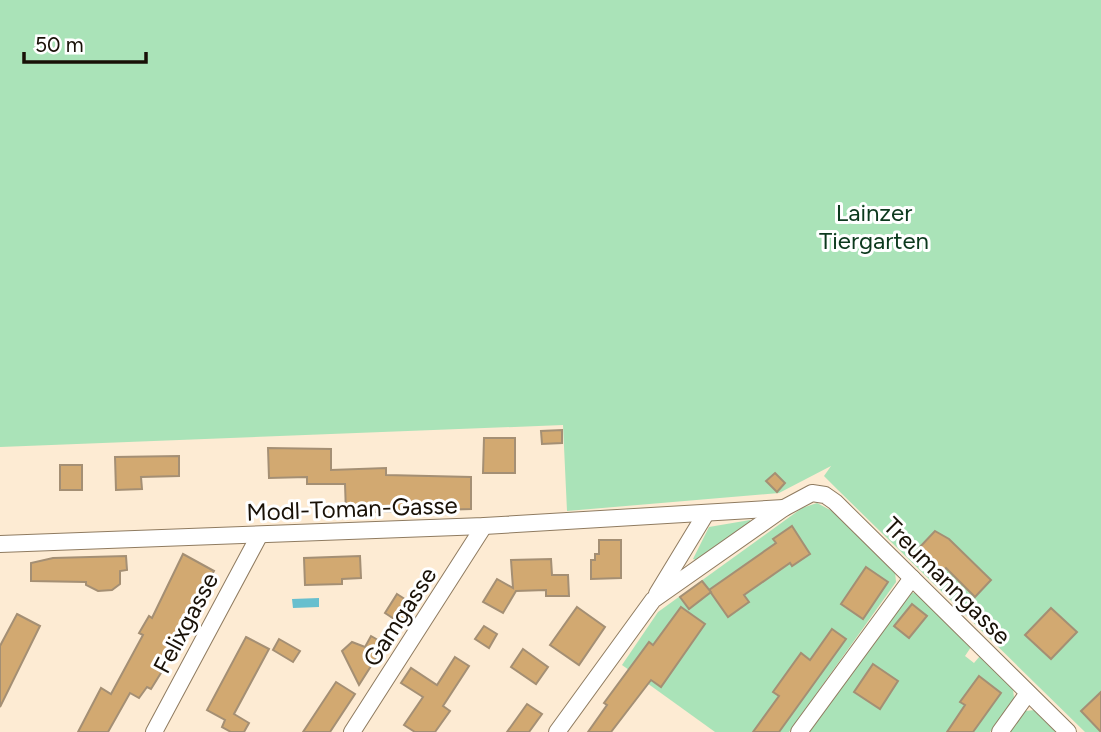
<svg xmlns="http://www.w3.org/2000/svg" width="1101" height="732" viewBox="0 0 1101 732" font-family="Figtree,sans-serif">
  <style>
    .green { fill: #aae3b8 }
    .water { fill: #68bfce }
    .building { fill: #d2a971; stroke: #a48f74; stroke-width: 2 }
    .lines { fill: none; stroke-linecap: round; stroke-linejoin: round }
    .minor-casing { stroke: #8f7b60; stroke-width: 18 }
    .minor { stroke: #fff; stroke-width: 16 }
    .labels { text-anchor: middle; stroke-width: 6; stroke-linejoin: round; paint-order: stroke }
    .park-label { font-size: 24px; fill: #0c391d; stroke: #fff }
    .street-label { font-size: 24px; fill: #191107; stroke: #fff }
  </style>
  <rect width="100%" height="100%" fill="#fdebd3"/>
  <g class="green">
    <path d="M 0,0 L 1101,0 L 1101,732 L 1085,732 L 838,490 L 824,476 L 831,466 L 779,493 L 567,511 L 563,425 L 0,447 Z"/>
    <path d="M 817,503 L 832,511 L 895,572 L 896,582 L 789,732 L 715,732 L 622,665 L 658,612 L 802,508 Z"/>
    <path d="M 750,520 L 751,523 L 696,560 L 693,559 L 709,527 Z"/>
    <path d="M 911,592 L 917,594 L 971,647 L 965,656 L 974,663 L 980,656 L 1013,689 L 1014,698 L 990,732 L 809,732 Z"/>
    <path d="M 1035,710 L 1057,732 L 1010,732 L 1025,711 Z"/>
  </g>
  <path class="water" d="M 319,598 L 319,607 L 293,608 L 292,599 Z"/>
  <g class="building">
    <path d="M 562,430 L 562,443 L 542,444 L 541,431 Z"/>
    <path d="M 484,438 L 515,438 L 515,473 L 483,473 Z"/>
    <path d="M 268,448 L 331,449 L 331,470 L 386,468 L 386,475 L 471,477 L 471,509 L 346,513 L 345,484 L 307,484 L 307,477 L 269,478 Z"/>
    <path d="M 179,456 L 179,476 L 141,477 L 142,489 L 116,490 L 115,457 Z"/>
    <rect x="60" y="465" width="22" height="25"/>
    <path d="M 775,473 L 785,483 L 777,492 L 766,481 Z"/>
    <path d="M 792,526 L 810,554 L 792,566 L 790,563 L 744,595 L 749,602 L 728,617 L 709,590 L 776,543 L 773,539 Z"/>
    <path d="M 935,531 L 949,539 L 991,580 L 975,597 L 946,568 L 943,572 L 918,549 Z"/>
    <path d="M 599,540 L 621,540 L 621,578 L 591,579 L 591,560 L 595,560 L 595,554 L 599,554 Z"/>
    <path d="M 183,554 L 214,571 L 179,633 L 183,635 L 174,652 L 151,689 L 147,687 L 139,698 L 130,693 L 108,732 L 78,732 L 101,688 L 111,694 L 143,635 L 139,633 L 149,616 L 152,618 Z"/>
    <path d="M 126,556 L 127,570 L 120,571 L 120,584 L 112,590 L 98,591 L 86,585 L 86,582 L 31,581 L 31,563 L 53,558 Z"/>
    <path d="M 360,556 L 361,578 L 342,579 L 342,584 L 305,585 L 304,558 Z"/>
    <path d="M 551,559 L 552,575 L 568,575 L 569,596 L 546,596 L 546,590 L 516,591 L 503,613 L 483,602 L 497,579 L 513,588 L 511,560 Z"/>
    <path d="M 866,567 L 888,582 L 863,619 L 841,604 Z"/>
    <path d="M 702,581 L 711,592 L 689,609 L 680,597 Z"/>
    <path d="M 397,594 L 414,605 L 402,624 L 385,613 Z"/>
    <path d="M 912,604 L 927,616 L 909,638 L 894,626 Z"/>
    <path d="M 577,607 L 605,627 L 579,665 L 550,645 Z"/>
    <path d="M 681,607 L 705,624 L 661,687 L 651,680 L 611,732 L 588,732 L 607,705 L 604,703 L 649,642 L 653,645 Z"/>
    <path d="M 1051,608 L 1077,632 L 1051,659 L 1025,635 Z"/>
    <path d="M 17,614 L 40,626 L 0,707 L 0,646 Z"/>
    <path d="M 484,626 L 497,634 L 489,648 L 475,639 Z"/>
    <path d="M 832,629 L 846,639 L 779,732 L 753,732 L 779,696 L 773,692 L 801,653 L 810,660 Z"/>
    <path d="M 371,636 L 385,644 L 359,685 L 342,651 L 352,642 L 365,647 Z"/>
    <path d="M 246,637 L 269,649 L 234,714 L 249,723 L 244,732 L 231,732 L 222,727 L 225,720 L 207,710 Z"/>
    <path d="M 279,639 L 300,651 L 293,662 L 273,650 Z"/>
    <path d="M 523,649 L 548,667 L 536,684 L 511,667 Z"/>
    <path d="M 455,657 L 469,666 L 443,706 L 450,711 L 435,732 L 415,732 L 404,725 L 423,697 L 401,683 L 411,668 L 437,685 Z"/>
    <path d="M 873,664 L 898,681 L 880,709 L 854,692 Z"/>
    <path d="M 979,676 L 1001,693 L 973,732 L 947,732 L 965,705 L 960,702 Z"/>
    <path d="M 336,682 L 355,694 L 330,732 L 303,732 Z"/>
    <path d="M 1101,692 L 1101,732 L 1081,711 Z"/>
    <path d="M 527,704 L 542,714 L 529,732 L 507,732 Z"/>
  </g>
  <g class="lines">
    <defs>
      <g id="minor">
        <path d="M 0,544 L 484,526 L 784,508"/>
        <path d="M 657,594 L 705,515"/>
        <path d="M 154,732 L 259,536"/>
        <path d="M 352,732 L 484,526"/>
        <path d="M 557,732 L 653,600 L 784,508 L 812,493 L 825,495 L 835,502 L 1068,732"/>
        <path d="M 799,732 L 912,578"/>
        <path d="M 1000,732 L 1028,693"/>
      </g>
    </defs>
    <use href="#minor" class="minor-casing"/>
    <use href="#minor" class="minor"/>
  </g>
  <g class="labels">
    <g class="park-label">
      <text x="874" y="221">Lainzer<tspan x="874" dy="28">Tiergarten</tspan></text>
    </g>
    <g class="street-label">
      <text transform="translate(352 509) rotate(-2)" y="8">Modl-Toman-Gasse</text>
      <text transform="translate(947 581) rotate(45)" y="8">Treumanngasse</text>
      <text transform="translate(400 617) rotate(-57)" y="8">Gamgasse</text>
      <text transform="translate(186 623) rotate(-62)" y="8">Felixgasse</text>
    </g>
  </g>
  <path d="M24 52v10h122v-10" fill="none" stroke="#191107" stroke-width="3.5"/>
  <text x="35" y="52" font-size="21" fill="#191107" stroke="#ffffff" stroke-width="5" paint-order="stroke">50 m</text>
</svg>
